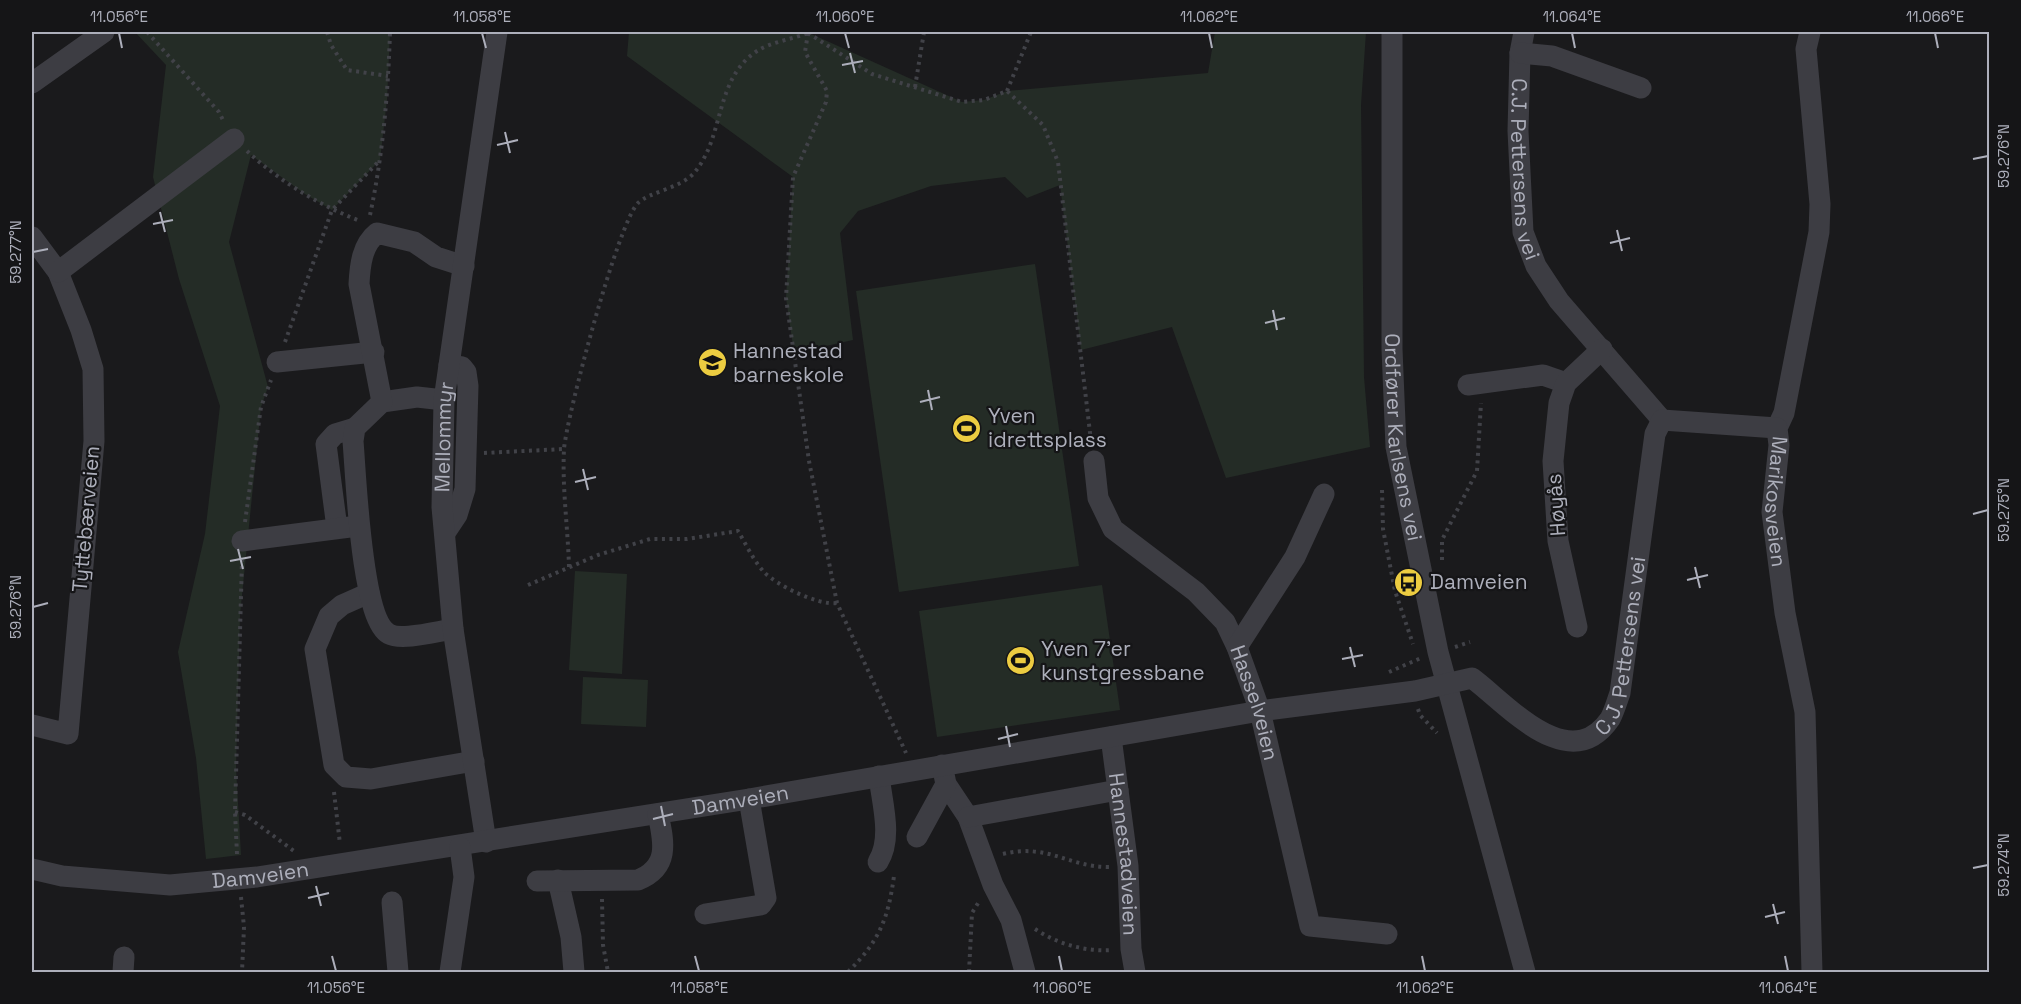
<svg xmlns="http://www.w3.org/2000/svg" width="2021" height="1004" viewBox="0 0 2021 1004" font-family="'Space Grotesk',sans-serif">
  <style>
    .green { fill: #242c26 }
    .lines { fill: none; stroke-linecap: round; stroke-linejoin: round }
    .path { stroke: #414248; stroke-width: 4; stroke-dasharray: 3 4.5; stroke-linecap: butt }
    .minor { stroke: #3d3d43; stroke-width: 21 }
    .ticks { fill: none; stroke: #adafbb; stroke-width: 2 }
    .labels { text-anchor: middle; stroke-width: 4.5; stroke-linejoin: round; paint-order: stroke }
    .street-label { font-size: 21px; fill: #adafbb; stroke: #151517 }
    .poi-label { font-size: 21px; fill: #adafbb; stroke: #151517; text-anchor: start }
    .neatline { fill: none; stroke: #adafbb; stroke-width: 2 }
    .ticks-label { font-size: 15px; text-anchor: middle; fill: #adafbb }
  </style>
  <rect width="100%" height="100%" fill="#1a1a1c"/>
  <g class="green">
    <path d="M 135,32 L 390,32 L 387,100 L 380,160 L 332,210 L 305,194 L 251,155 L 229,242 L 268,387 L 261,407 L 240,615 L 236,768 L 241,855 L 206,859 L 196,758 L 178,652 L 205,534 L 220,406 L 179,279 L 153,177 L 166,65 Z"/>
    <path d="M 629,32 L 807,32 L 962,102 L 984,100 L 1007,91 L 1208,73 L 1215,32 L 1366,32 L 1361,105 L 1364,377 L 1370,447 L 1226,478 L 1172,327 L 1081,350 L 1060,185 L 1027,198 L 1005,177 L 931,186 L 858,211 L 840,233 L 853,340 L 794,353 L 786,298 L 793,177 L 627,56 Z"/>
    <path d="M 1035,264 L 1079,566 L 899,592 L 856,291 Z"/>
    <path d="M 575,571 L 627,574 L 622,674 L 569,670 Z"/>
    <path d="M 1102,585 L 1120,710 L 937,737 L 919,611 Z"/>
    <path d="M 583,677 L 648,680 L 646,727 L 581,724 Z"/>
  </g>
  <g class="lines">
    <g class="path">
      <path d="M 147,32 L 219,112 L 224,122"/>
      <path d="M 327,32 L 331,45 L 347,70 L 388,76"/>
      <path d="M 808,33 L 805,52 L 827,91 L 826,102 L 793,177 L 786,298 L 809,461 L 837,603 L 906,753"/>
      <path d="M 808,33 L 872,74 L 962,102 L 984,100 L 1007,91 L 1043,125 L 1058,162 L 1091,441"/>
      <path d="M 915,87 L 924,32"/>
      <path d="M 1007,91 L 1031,32"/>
      <path d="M 247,151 C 279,181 319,205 360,221"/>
      <path d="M 370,215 C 383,154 388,94 390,32"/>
      <path d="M 285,342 L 332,210 L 380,160"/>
      <path d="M 484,453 L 564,449"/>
      <path d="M 1382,490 L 1383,529 L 1395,591 L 1413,644"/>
      <path d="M 245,522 L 261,407 L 271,380"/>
      <path d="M 1442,560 L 1442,540 L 1477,471 L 1481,403"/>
      <path d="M 569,567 C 568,529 562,488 564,449 C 567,415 618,223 638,203 C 649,192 681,188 694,173 C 725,137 714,79 757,51 C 771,42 793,39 808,33"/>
      <path d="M 528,585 L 598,555 L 650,539 L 687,539 L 738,531 C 746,544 753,560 764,572 C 776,585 819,606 837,603"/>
      <path d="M 1455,647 L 1470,642"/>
      <path d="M 1389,672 L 1421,658"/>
      <path d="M 1418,709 L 1420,715 L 1437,733"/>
      <path d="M 334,792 L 340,844"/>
      <path d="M 235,812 L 245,815 L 294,851"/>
      <path d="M 237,854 L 235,812 L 242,560"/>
      <path d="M 1003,854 C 1049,843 1067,867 1109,867"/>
      <path d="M 241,897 L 244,927 L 242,972"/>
      <path d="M 602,899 L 603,945 L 608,972"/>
      <path d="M 1035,929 C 1058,944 1085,952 1113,950"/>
      <path d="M 848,972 C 879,941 888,920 894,876"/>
      <path d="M 969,972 L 972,913 L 980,900"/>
    </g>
    <g class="minor">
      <path id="s1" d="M 1392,32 L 1392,349 L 1396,447 L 1438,652 L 1525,972"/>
      <path id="s2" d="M 1524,32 L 1520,53 L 1518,131 L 1523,232 L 1536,266 L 1559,301 L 1662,420"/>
      <path id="s3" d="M 1810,32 L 1806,49 L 1820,204 L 1819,232 L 1784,413 L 1777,428 L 1779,445 L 1772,512 L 1785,613 L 1805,712 L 1812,972"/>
      <path d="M 1520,53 L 1552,56 L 1641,88"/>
      <path d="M 32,83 L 104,32"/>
      <path d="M 32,237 L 58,272 L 81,330 L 93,369 L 94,441 L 68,734 L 32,725"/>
      <path d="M 58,272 L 234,139"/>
      <path d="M 277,362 L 374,352"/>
      <path d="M 1468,385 L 1543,375 L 1566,383"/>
      <path d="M 382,402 L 417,397 L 444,400"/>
      <path id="s4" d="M 1094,461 L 1098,498 L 1113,529 L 1196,592 L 1225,622 L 1237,647 L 1260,711 L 1310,926 L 1387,934"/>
      <path d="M 337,528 L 326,444 L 335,434 L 355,428"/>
      <path d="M 445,533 L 457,515 L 465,489 L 468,386 L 466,372 L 462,367 L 449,365"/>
      <path d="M 242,541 L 350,527"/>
      <path d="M 369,593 L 342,605 L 329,616 L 315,649 L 334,765 L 346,777 L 371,779 L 474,761"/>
      <path d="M 1577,627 L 1558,541 L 1553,461 L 1559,403 L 1566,383 L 1602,349"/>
      <path d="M 453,629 C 438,631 402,641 389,634 C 361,619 356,475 353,441 L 355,428 L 382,402 L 359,284 C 360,265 362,245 377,233 L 414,242 L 436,257 L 464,266"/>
      <path d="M 1237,647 L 1295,557 L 1324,494"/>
      <path id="s5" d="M 1111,737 L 1128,866 L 1131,949 L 1135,972"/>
      <path d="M 942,765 L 946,784 L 968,817 L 993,885 L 1011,920 L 1025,972"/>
      <path d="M 968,817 L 1118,790"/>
      <path d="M 917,837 L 946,784"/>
      <path id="s6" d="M 486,842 L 453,629 L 442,507 L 444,400 L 497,32"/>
      <path d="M 878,862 C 893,838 882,803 879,776"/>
      <path id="s7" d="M 32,869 L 62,876 L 170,885 L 257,877 L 749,799 L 1260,711 L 1415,691 L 1472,678 C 1506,703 1569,778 1610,719 C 1614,712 1617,701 1620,693 L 1655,434 L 1662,420 L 1777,428"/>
      <path d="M 558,880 L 571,937 L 574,972"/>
      <path d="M 537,881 L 638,880 C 670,867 664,842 658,814"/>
      <path d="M 392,902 L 398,972"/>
      <path d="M 705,914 L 761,905 L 766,898 L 749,799"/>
      <path d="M 123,972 L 124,957"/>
      <path d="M 450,972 L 464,877 L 460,847"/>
    </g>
  </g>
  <path class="ticks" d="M 119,33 L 122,48M 482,33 L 486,48M 845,33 L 849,48M 1209,33 L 1212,48M 1572,33 L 1575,48M 1935,33 L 1938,48M 850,53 L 855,73M 842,65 L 863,61M 505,132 L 510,153M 497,145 L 518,140M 1973,159 L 1988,156M 160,212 L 165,232M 153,224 L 173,220M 1617,230 L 1622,251M 1610,243 L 1630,238M 33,252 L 48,249M 1273,310 L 1277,330M 1265,323 L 1285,318M 928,390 L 932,410M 920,402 L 940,397M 583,469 L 588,490M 575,482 L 596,477M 1973,514 L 1988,510M 238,549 L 243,569M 230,561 L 251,557M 1695,567 L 1700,588M 1687,580 L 1708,575M 33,607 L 48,603M 1350,647 L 1355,667M 1342,659 L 1363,655M 1006,726 L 1010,747M 998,739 L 1018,734M 661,806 L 665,826M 653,819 L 673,814M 1973,868 L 1988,865M 316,886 L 321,906M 308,898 L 329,893M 1773,904 L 1778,924M 1765,917 L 1785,912M 332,956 L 336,971M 695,956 L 699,971M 1059,956 L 1062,971M 1422,956 L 1425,971M 1785,956 L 1788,971"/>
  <defs>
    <symbol id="school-disc" viewBox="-11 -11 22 22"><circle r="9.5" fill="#eccc41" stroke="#151517"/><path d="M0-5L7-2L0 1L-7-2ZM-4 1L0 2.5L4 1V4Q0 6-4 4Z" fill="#111"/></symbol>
    <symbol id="stadium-disc" viewBox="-11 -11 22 22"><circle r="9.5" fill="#eccc41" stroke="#151517"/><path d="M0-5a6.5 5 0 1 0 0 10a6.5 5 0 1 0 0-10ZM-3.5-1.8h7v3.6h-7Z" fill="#111"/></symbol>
    <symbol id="bus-disc" viewBox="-11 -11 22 22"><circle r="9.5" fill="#eccc41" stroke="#151517"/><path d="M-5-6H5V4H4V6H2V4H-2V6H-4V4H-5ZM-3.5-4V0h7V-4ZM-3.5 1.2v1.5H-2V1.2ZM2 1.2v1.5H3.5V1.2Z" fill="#111"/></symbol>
  </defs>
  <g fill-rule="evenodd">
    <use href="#school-disc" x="696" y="346" width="33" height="33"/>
    <use href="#stadium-disc" x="950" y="412" width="33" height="33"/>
    <use href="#bus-disc" x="1392" y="566" width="33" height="33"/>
    <use href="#stadium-disc" x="1004" y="644" width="33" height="33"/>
  </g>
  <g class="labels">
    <g class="street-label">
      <text dy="7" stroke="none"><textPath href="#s2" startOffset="138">C.J. Pettersens vei</textPath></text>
      <text dy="7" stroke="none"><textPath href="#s6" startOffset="408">Mellommyr</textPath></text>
      <text dy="7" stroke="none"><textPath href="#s1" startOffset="406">Ordfører Karlsens vei</textPath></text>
      <text dy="7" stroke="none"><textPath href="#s3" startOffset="476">Marikosveien</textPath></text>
      <text transform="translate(1556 505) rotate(-94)" y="7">Høyås</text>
      <text transform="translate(86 519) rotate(-85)" y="7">Tyttebærveien</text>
      <text dy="7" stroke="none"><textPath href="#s7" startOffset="1698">C.J. Pettersens vei</textPath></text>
      <text dy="7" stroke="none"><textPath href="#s4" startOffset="304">Hasselveien</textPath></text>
      <text dy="7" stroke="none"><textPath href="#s7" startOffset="716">Damveien</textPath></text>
      <text dy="7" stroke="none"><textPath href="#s5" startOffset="118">Hannestadveien</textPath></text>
      <text dy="7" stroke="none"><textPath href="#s7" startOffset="230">Damveien</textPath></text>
    </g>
    <g class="poi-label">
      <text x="733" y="358">Hannestad<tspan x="733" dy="24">barneskole</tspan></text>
      <text x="988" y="423">Yven<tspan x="988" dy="24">idrettsplass</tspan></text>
      <text x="1430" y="589">Damveien</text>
      <text x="1041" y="656">Yven 7'er<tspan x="1041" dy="24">kunstgressbane</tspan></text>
    </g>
  </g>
  <rect width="2021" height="1004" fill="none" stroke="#151517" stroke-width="66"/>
  <rect x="33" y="33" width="1955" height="938" class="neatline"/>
  <g class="ticks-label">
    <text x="119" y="22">11.056°E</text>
    <text x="482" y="22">11.058°E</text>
    <text x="845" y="22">11.060°E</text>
    <text x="1209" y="22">11.062°E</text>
    <text x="1572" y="22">11.064°E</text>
    <text x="1935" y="22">11.066°E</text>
    <text transform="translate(2004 156) rotate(-90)" y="5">59.276°N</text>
    <text transform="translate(16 252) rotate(-90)" y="5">59.277°N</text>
    <text transform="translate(2004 510) rotate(-90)" y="5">59.275°N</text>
    <text transform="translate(16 607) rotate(-90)" y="5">59.276°N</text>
    <text transform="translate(2004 865) rotate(-90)" y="5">59.274°N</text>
    <text x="336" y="993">11.056°E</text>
    <text x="699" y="993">11.058°E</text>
    <text x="1062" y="993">11.060°E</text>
    <text x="1425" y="993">11.062°E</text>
    <text x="1788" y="993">11.064°E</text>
  </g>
</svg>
